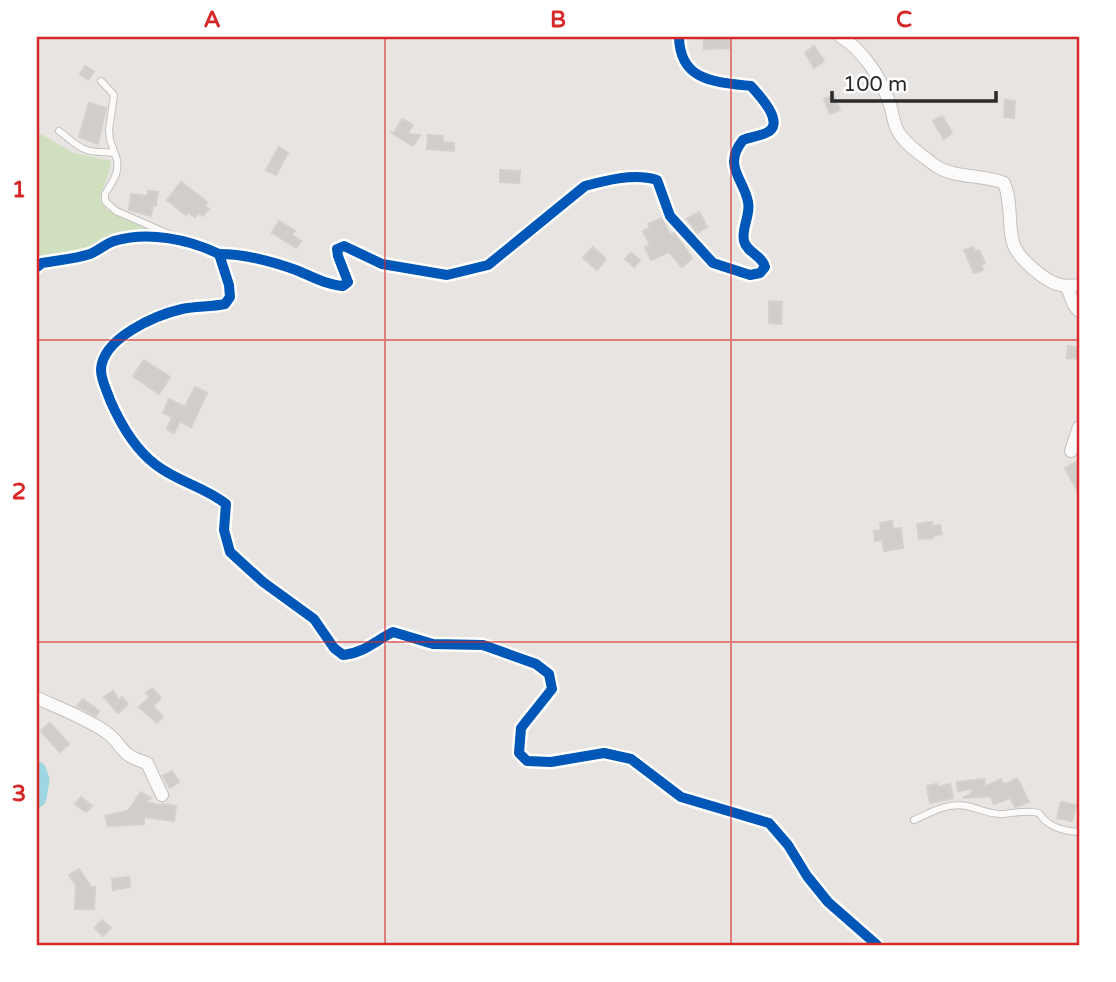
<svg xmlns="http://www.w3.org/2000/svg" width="1116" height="982" viewBox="0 0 1116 982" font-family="'Varela Round',sans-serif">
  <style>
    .green { fill: #d0dfbe }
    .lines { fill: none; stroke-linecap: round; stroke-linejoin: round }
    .river { stroke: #9dd7e1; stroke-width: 19 }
    .building { fill: #d0cdca; stroke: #d3d0cd; stroke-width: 2 }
    .lane-casing { stroke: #c2c1c1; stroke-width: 8 }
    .street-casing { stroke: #c2c1c1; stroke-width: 14 }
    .lane { stroke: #fcfbfa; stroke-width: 6 }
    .street { stroke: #fcfbfa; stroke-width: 12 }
    .cycleway-casing { stroke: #fff; stroke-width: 15 }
    .cycleway { stroke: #0057b8; stroke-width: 10 }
    .grid { fill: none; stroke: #d62828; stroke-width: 2; stroke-opacity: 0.55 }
    .neatline { fill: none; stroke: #d62828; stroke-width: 2.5 }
    .grid-label { font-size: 23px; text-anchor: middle; font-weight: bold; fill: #d62828 }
  </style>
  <rect width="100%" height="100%" fill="#e8e4e1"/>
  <path class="green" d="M 37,132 L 74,153 L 111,161 C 110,175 102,186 100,200 L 107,210 L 157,234 L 105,239 L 85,248 L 37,257 Z"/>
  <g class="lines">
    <path class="river" d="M 37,771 L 40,780 L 37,798"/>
  </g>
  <g class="building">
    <path d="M 704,37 L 729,39 L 729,48 L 704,49 Z"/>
    <path d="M 814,46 L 824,61 L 814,68 L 805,53 Z"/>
    <path d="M 85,66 L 94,71 L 88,80 L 80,74 Z"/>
    <path d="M 834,95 L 840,110 L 830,114 L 824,99 Z"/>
    <path d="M 1005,100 L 1015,101 L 1014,118 L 1004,117 Z"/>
    <path d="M 89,103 L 106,108 L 98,144 L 79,137 Z"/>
    <path d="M 942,116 L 952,133 L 944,139 L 933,121 Z"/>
    <path d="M 402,119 L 413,125 L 407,134 L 420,135 L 413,146 L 390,132 L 394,133 Z"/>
    <path d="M 428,135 L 443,136 L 442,142 L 454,143 L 454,151 L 427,149 Z"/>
    <path d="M 279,147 L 288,153 L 276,175 L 266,170 Z"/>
    <path d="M 500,170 L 520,171 L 519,183 L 500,182 Z"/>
    <path d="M 181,182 L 207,202 L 204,206 L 209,209 L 203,216 L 198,213 L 195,217 L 188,212 L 186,215 L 167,200 Z"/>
    <path d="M 148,191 L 158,192 L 156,206 L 153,205 L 151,216 L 129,210 L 131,194 L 148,196 Z"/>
    <path d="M 699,212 L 707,227 L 697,233 L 687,219 Z"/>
    <path d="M 662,218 L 670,235 L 674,233 L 692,258 L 682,267 L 669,252 L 651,260 L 645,247 L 650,245 L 643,231 L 650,228 L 648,224 Z"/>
    <path d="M 279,221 L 295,231 L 292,235 L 301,241 L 296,248 L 272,233 Z"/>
    <path d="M 593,247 L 606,259 L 597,270 L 583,258 Z"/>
    <path d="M 973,247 L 975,252 L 979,250 L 985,263 L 981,264 L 983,270 L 974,273 L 964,250 Z"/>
    <path d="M 631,253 L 640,260 L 634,267 L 625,259 Z"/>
    <path d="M 769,301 L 782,302 L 781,324 L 769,323 Z"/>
    <path d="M 1068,346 L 1079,347 L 1079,359 L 1067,358 Z"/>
    <path d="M 144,360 L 170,377 L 159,394 L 133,376 Z"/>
    <path d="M 195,387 L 207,393 L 191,427 L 180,421 L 174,433 L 167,429 L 172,417 L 163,413 L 169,399 L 185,407 Z"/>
    <path d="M 1076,462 L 1079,468 L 1079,494 L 1065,468 Z"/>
    <path d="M 892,521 L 893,529 L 901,528 L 903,548 L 884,551 L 882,540 L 875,541 L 874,531 L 881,530 L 880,523 Z"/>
    <path d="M 932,522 L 932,526 L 940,525 L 942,534 L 933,536 L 933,538 L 919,539 L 917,524 Z"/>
    <path d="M 152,688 L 161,698 L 153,706 L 163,717 L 157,723 L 139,707 L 150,697 L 146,693 Z"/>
    <path d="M 113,691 L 119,700 L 122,697 L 128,704 L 118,713 L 104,697 Z"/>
    <path d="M 83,699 L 99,711 L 96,716 L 77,706 Z"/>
    <path d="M 50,723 L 69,744 L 60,752 L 41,731 Z"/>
    <path d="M 172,771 L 179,782 L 170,788 L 163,776 Z"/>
    <path d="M 1017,778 L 1029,802 L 1015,807 L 1010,798 L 994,804 L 990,796 L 963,798 L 972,793 L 972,789 L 958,791 L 957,782 L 984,779 L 985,787 L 1001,779 L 1004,785 Z"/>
    <path d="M 937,784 L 938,787 L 950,784 L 953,798 L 930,803 L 927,786 Z"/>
    <path d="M 141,792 L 151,798 L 145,802 L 162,806 L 162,804 L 176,806 L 174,821 L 144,817 L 144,824 L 108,826 L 105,816 L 128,811 Z"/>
    <path d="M 81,797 L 92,806 L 86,812 L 75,804 Z"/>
    <path d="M 1061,802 L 1076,805 L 1072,821 L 1057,818 Z"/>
    <path d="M 79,869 L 91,887 L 95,887 L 94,909 L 75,909 L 76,885 L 69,875 Z"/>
    <path d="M 129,877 L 130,887 L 113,890 L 112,879 Z"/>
    <path d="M 102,920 L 111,928 L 103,936 L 95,928 Z"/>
  </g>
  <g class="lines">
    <defs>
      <g id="lane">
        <path d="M 101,81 L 114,95 L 109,130 L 110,140 L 115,154"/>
        <path d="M 59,131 C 68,137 76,147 87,150 C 97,154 106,150 115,154 C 122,170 113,181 105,194 L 105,201 L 116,211 L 171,235"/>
        <path d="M 914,820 C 930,813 948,802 967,806 C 980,809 986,813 1000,814 C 1013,814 1025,809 1039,813 C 1047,827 1064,831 1079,832"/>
      </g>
      <g id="street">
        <path d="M 841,37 C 863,50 881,78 889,102 C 893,111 893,125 899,133 C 907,146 924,157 936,166 C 956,179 982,174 1004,183 C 1013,204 1007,232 1015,248 C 1022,261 1044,280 1057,284 C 1065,287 1071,286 1079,285"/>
        <path d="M 219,254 C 246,254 271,261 296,270 C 311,276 326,285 343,286 L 348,282 L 338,256 L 337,249 L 344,246 L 382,264 L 447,275 L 488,265 L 585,186 C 607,180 634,173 657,180 L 670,216 L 713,263 L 750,275 L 760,273 L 765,267 C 762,255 747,253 744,241 C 741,228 751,215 748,202 C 744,179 722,166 743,140 C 751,137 759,136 766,133 C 787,124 759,95 751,86 C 714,82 680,81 679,37"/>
        <path d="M 37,267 L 42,263 C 58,260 75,259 90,254 C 98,251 105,244 114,241 C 148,231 188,239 219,254 L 229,285 L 230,297 L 225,304 C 211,307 196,306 182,309 C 156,315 102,338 101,370 C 101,380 107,391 110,400 C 120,423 136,450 156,465 C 178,482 205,487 226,504 L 224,530 L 230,552 L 263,582 L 314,619 L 334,648 L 343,655 C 364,653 375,641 393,632 L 433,644 L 483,645 L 536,664 L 549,674 L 552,689 L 521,728 L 519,753 L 527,761 L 551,762 L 604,753 L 631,759 L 681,797 L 769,823 L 788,845 L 807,876 L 828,902 L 877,945"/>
        <path d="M 1067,287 L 1074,305 L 1079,311"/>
        <path d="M 1071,451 L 1079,427"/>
        <path d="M 37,698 C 59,708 83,717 103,730 C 125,744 116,754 147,763 L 162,795"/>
      </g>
    </defs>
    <use href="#lane" class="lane-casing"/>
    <use href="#street" class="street-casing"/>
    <use href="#lane" class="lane"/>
    <use href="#street" class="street"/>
    <defs>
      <g id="cycleway">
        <path d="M 219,254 C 246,254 271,261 296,270 C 311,276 326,285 343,286 L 348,282 L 338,256 L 337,249 L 344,246 L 382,264 L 447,275 L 488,265 L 585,186 C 607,180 634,173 657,180 L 670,216 L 713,263 L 750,275 L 760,273 L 765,267 C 762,255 747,253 744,241 C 741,228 751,215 748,202 C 744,179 722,166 743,140 C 751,137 759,136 766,133 C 787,124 759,95 751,86 C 714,82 680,81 679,37"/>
        <path d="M 37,267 L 42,263 C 58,260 75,259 90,254 C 98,251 105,244 114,241 C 148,231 188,239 219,254 L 229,285 L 230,297 L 225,304 C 211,307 196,306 182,309 C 156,315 102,338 101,370 C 101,380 107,391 110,400 C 120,423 136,450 156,465 C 178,482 205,487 226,504 L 224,530 L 230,552 L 263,582 L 314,619 L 334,648 L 343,655 C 364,653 375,641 393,632 L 433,644 L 483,645 L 536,664 L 549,674 L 552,689 L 521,728 L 519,753 L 527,761 L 551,762 L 604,753 L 631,759 L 681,797 L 769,823 L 788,845 L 807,876 L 828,902 L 877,945"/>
      </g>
    </defs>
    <use href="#cycleway" class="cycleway-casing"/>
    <use href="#cycleway" class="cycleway"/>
  </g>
  <path class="grid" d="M 385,37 L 385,945M 731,37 L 731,945M 37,340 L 1079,340M 37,642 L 1079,642"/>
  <rect width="1116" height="982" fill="none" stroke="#ffffff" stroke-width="77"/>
  <path d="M832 91v10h164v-10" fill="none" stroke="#2b2b2b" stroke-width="3.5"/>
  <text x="843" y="91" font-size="21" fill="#2b2b2b" stroke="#ffffff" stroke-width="5" paint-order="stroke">100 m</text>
  <rect x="38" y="38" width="1040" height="906" class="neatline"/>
  <g class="grid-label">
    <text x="212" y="27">A</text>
    <text x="558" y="27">B</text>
    <text x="904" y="27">C</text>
    <text x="19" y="197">1</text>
    <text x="19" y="499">2</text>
    <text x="19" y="801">3</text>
  </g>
</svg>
